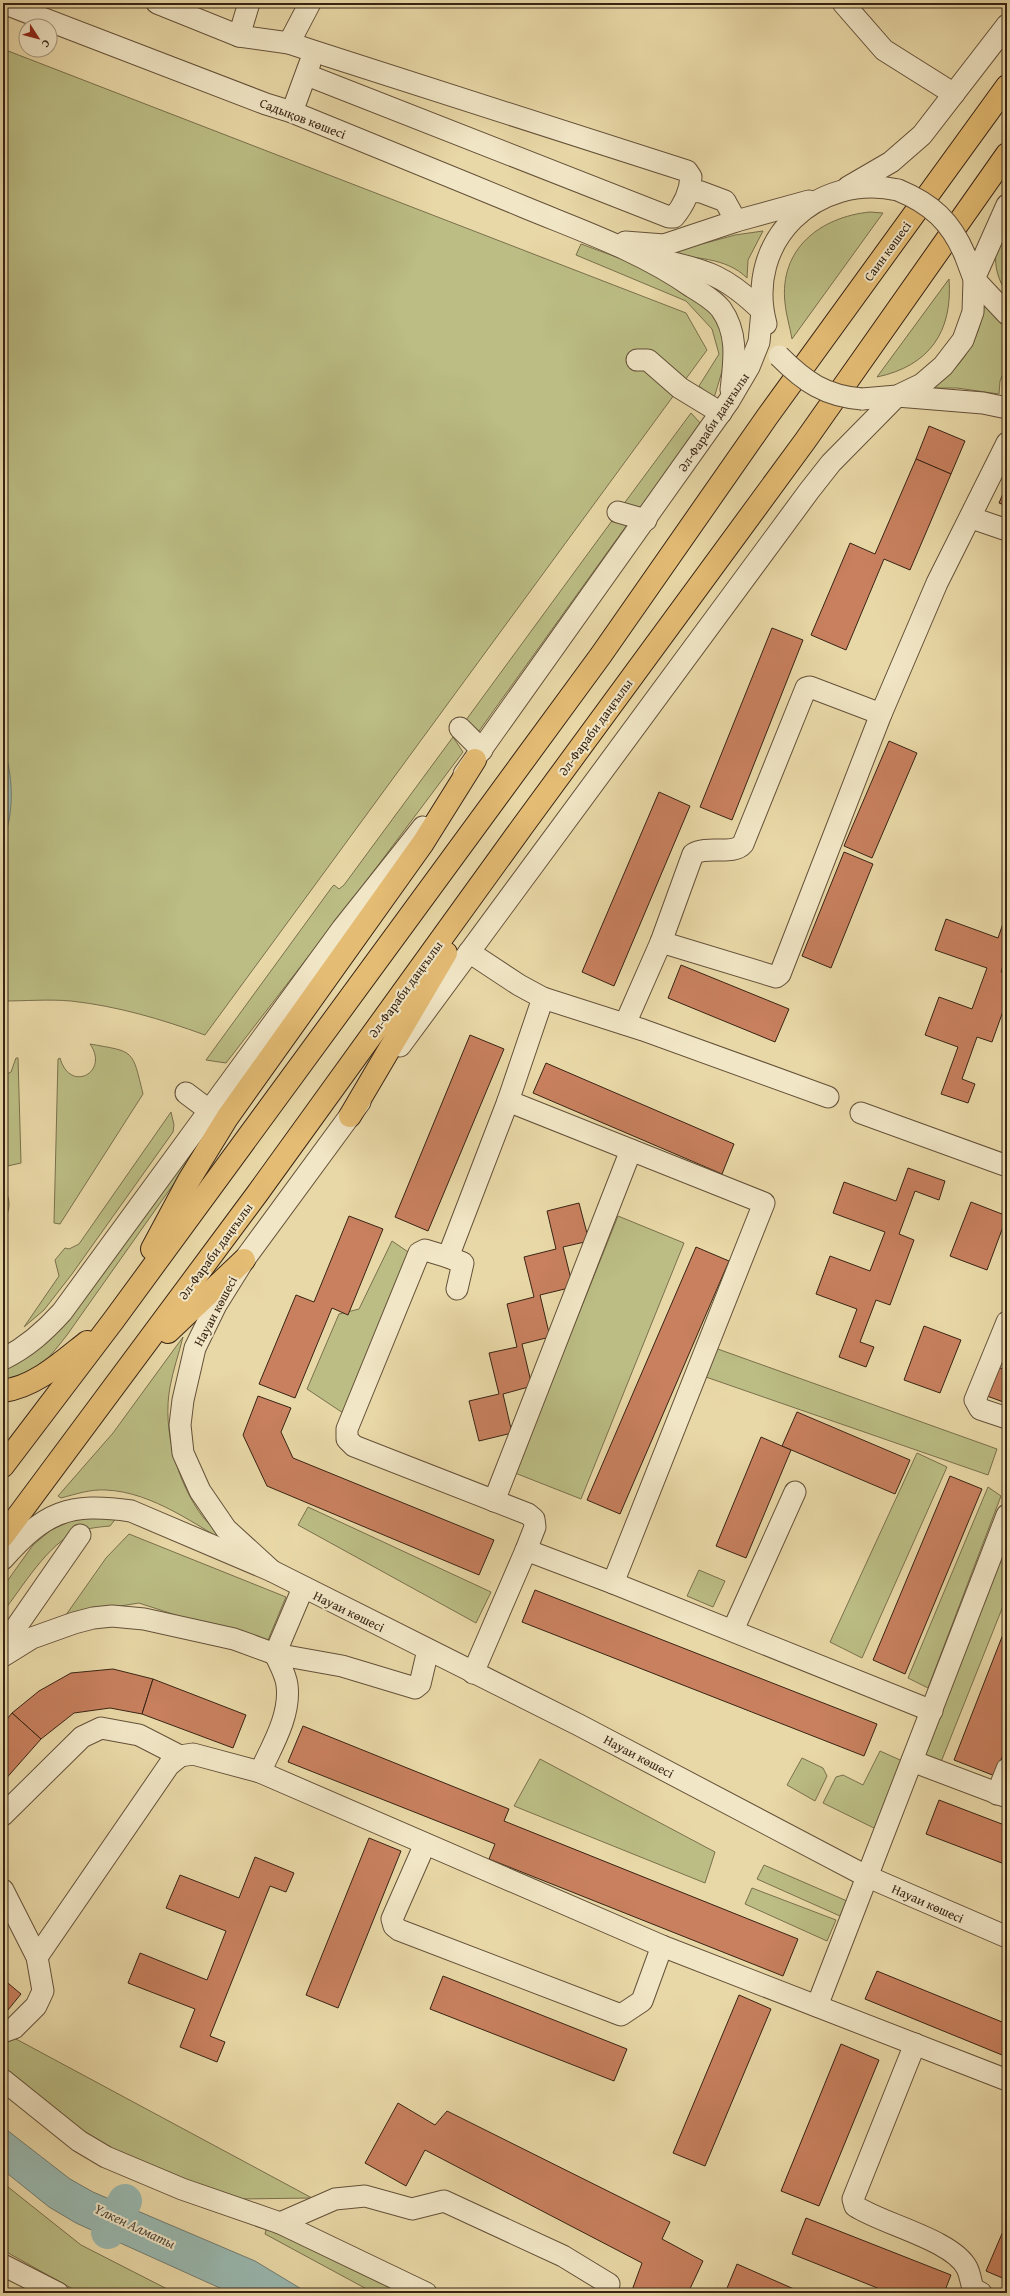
<svg xmlns="http://www.w3.org/2000/svg" width="1010" height="2296" viewBox="0 0 1010 2296" font-family="'Gentium Book Plus',serif">
  <style>
    .green { fill: #bbbd84; stroke: #7a704c }
    .water { fill: #99b8af; stroke: #727d71 }
    .lines { fill: none; stroke-linecap: round; stroke-linejoin: round }
    .stream { stroke: #727d71; stroke-width: 5.5 }
    .river { stroke: #99b8af; stroke-width: 34 }
    .building { fill: #c8805e; stroke: #382414 }
    .minor-casing { stroke: #645139; stroke-width: 23 }
    .major-casing { stroke: #382414; stroke-width: 24 }
    .minor { stroke: #f1e6c6; stroke-width: 21 }
    .major { stroke: #e4bc74; stroke-width: 22 }
    .minor-bridge-casing { stroke: #645139; stroke-width: 23; stroke-linecap: butt }
    .minor-bridge { stroke: #f1e6c6; stroke-width: 21 }
    .labels { text-anchor: middle; stroke-width: 4; stroke-linejoin: round; paint-order: stroke }
    .street-label { font-size: 13px; fill: #382414; stroke: #f1e6c6 }
    .water-label { font-size: 14px; font-style: italic; fill: #50493b; stroke: #f1e6c6 }
  </style>
  <rect width="100%" height="100%" fill="#e9d8a7"/>
  <filter id="stains"><feTurbulence type="fractalNoise" baseFrequency=".005" numOctaves="4"/><feColorMatrix values="0 0 0 0 .2 0 0 0 0 .09 0 0 0 0 .02 0 0 0 .5 -.17"/></filter>
  <radialGradient id="worn" r=".72"><stop offset=".6" stop-color="#630" stop-opacity="0"/><stop offset="1" stop-color="#630" stop-opacity=".3"/></radialGradient>
  <g class="green">
    <path d="M 3,49 L 686,313 L 707,350 L 205,1035 C 161,1019 117,1006 71,1001 C 49,999 25,1001 3,1001 Z"/>
    <path d="M 870,212 L 883,213 L 792,339 C 790,327 786,315 785,303 C 779,249 820,217 870,212 Z"/>
    <path d="M 1007,214 L 1007,294 C 988,263 996,246 1007,214 Z"/>
    <path d="M 763,231 L 748,260 L 747,278 C 726,257 693,258 665,254 L 735,235 Z"/>
    <path d="M 581,244 L 641,266 L 690,292 L 718,319 L 729,348 L 714,398 L 699,386 L 719,354 L 712,329 L 686,301 L 576,255 Z"/>
    <path d="M 949,279 C 953,332 929,366 877,377 Z"/>
    <path d="M 984,306 L 1007,329 L 1007,364 L 1000,381 L 999,394 L 957,388 L 933,388 C 961,367 979,342 984,306 Z"/>
    <path d="M 691,413 L 701,424 L 641,509 L 623,505 Z"/>
    <path d="M 614,518 L 629,522 L 479,731 L 466,720 Z"/>
    <path d="M 453,737 L 463,752 L 352,900 L 226,1063 L 206,1060 L 332,887 L 334,885 L 339,889 L 344,885 Z"/>
    <path d="M 338,951 L 67,1335 C 44,1364 40,1371 3,1379 L 3,1366 C 32,1356 39,1348 60,1325 Z"/>
    <path d="M 90,1044 C 135,1052 132,1049 143,1094 L 60,1224 L 54,1223 L 58,1059 L 60,1058 C 70,1094 110,1072 90,1044 Z"/>
    <path d="M 16,1058 L 18,1058 L 21,1163 L 3,1167 L 3,1076 L 11,1072 Z"/>
    <path d="M 171,1112 L 174,1125 L 173,1132 L 72,1274 L 44,1310 L 24,1327 L 59,1276 L 55,1260 L 65,1248 L 69,1249 L 79,1244 Z"/>
    <path d="M 3,1186 C 10,1197 12,1210 3,1220 Z"/>
    <path d="M 618,1216 L 684,1243 L 581,1499 L 515,1473 Z"/>
    <path d="M 392,1241 L 414,1256 L 346,1415 L 307,1389 L 339,1314 L 359,1309 Z"/>
    <path d="M 183,1337 C 179,1353 173,1370 170,1387 C 162,1429 177,1483 203,1517 C 212,1528 225,1538 236,1548 C 197,1526 153,1492 106,1490 C 91,1489 76,1494 61,1498 L 58,1496 L 113,1433 Z"/>
    <path d="M 715,1348 L 997,1449 L 988,1475 L 703,1376 Z"/>
    <path d="M 917,1453 L 947,1467 L 862,1658 L 830,1642 Z"/>
    <path d="M 988,1487 L 1001,1496 L 928,1688 L 908,1678 Z"/>
    <path d="M 308,1507 L 491,1592 L 476,1623 L 298,1525 Z"/>
    <path d="M 92,1516 L 117,1517 L 110,1526 C 99,1527 88,1528 77,1532 C 49,1542 21,1589 3,1612 L 3,1587 L 33,1545 L 51,1530 L 71,1521 Z"/>
    <path d="M 1007,1530 L 1007,1596 L 941,1762 L 920,1756 Z"/>
    <path d="M 129,1534 L 286,1597 L 268,1640 L 194,1621 L 139,1603 L 83,1612 L 61,1622 L 106,1558 Z"/>
    <path d="M 699,1570 L 725,1581 L 713,1607 L 687,1596 Z"/>
    <path d="M 880,1751 L 909,1764 L 880,1831 L 823,1803 L 836,1777 L 843,1775 L 863,1785 Z"/>
    <path d="M 802,1758 L 823,1768 L 827,1776 L 815,1801 L 787,1785 Z"/>
    <path d="M 540,1759 L 715,1852 L 705,1883 L 514,1806 Z"/>
    <path d="M 764,1865 L 847,1901 L 840,1916 L 757,1879 Z"/>
    <path d="M 752,1888 L 836,1920 L 827,1941 L 745,1904 Z"/>
    <path d="M 3,2032 L 312,2198 L 240,2199 L 177,2179 L 103,2144 L 64,2119 L 3,2071 Z"/>
    <path d="M 3,2183 L 81,2245 L 175,2293 L 80,2293 L 10,2254 L 3,2249 Z"/>
    <path d="M 267,2226 L 397,2291 L 402,2293 L 374,2293 L 265,2234 Z"/>
  </g>
  <g class="water">
    <path d="M 3,745 C 13,775 15,811 3,841 Z"/>
    <path d="M 3,2127 L 70,2179 L 93,2192 L 255,2261 L 308,2293 L 231,2293 L 76,2223 L 49,2207 L 3,2170 Z"/>
  </g>
  <g class="lines">
    <path class="stream" d="M 279,5 L 280,3"/>
    <path class="river" d="M 108,2232 L 125,2201"/>
  </g>
  <g class="building">
    <path d="M 929,426 L 965,441 L 951,474 L 916,459 Z"/>
    <path d="M 916,459 L 951,474 L 910,570 L 884,559 L 846,650 L 811,635 L 850,543 L 875,554 Z"/>
    <path d="M 1007,484 L 1007,506 L 999,503 Z"/>
    <path d="M 772,628 L 803,640 L 732,820 L 700,807 Z"/>
    <path d="M 889,741 L 917,753 L 872,858 L 844,846 Z"/>
    <path d="M 659,792 L 690,806 L 614,986 L 582,972 Z"/>
    <path d="M 844,852 L 873,864 L 831,968 L 802,956 Z"/>
    <path d="M 1007,912 L 1007,955 L 1001,972 L 1007,974 L 1007,1000 L 992,1042 L 977,1037 L 962,1079 L 975,1084 L 968,1103 L 941,1094 L 958,1047 L 925,1035 L 939,997 L 972,1009 L 987,968 L 935,950 L 946,919 L 998,938 Z"/>
    <path d="M 681,965 L 789,1009 L 775,1042 L 668,998 Z"/>
    <path d="M 470,1035 L 504,1049 L 428,1231 L 395,1217 Z"/>
    <path d="M 546,1063 L 734,1144 L 722,1174 L 533,1093 Z"/>
    <path d="M 908,1168 L 945,1181 L 939,1200 L 915,1191 L 899,1234 L 914,1240 L 890,1305 L 876,1300 L 860,1342 L 874,1347 L 866,1367 L 839,1357 L 857,1309 L 816,1294 L 830,1256 L 870,1271 L 885,1232 L 833,1213 L 844,1182 L 896,1201 Z"/>
    <path d="M 971,1202 L 1007,1216 L 987,1270 L 950,1256 Z"/>
    <path d="M 579,1203 L 589,1241 L 563,1247 L 573,1287 L 540,1295 L 550,1337 L 522,1344 L 532,1386 L 503,1394 L 512,1433 L 479,1441 L 469,1401 L 499,1394 L 489,1353 L 517,1347 L 507,1304 L 534,1297 L 524,1257 L 556,1249 L 547,1211 Z"/>
    <path d="M 349,1216 L 383,1229 L 348,1315 L 332,1308 L 295,1398 L 259,1384 L 296,1295 L 314,1302 Z"/>
    <path d="M 696,1247 L 729,1261 L 620,1514 L 587,1500 Z"/>
    <path d="M 924,1326 L 961,1340 L 940,1393 L 904,1380 Z"/>
    <path d="M 998,1367 L 1007,1371 L 1006,1403 L 987,1396 Z"/>
    <path d="M 258,1396 L 291,1408 L 281,1432 L 293,1458 L 494,1540 L 479,1575 L 267,1486 L 243,1435 Z"/>
    <path d="M 797,1412 L 910,1460 L 895,1494 L 782,1446 Z"/>
    <path d="M 761,1437 L 791,1450 L 746,1558 L 716,1546 Z"/>
    <path d="M 950,1476 L 982,1489 L 905,1674 L 873,1660 Z"/>
    <path d="M 535,1590 L 877,1724 L 864,1756 L 522,1622 Z"/>
    <path d="M 1007,1624 L 1007,1744 L 995,1776 L 954,1760 Z"/>
    <path d="M 113,1669 L 153,1679 L 142,1714 L 110,1708 L 74,1713 L 41,1739 L 12,1713 L 39,1691 L 71,1673 Z"/>
    <path d="M 153,1679 L 246,1715 L 233,1748 L 142,1714 Z"/>
    <path d="M 12,1713 L 41,1739 L 3,1782 L 3,1724 Z"/>
    <path d="M 303,1726 L 509,1809 L 504,1821 L 798,1939 L 783,1976 L 489,1859 L 495,1844 L 288,1762 Z"/>
    <path d="M 939,1800 L 1007,1826 L 1007,1865 L 926,1834 Z"/>
    <path d="M 369,1838 L 401,1851 L 338,2008 L 306,1995 Z"/>
    <path d="M 255,1857 L 294,1873 L 286,1892 L 270,1886 L 210,2036 L 225,2042 L 217,2062 L 180,2047 L 195,2009 L 128,1983 L 140,1953 L 207,1980 L 226,1931 L 166,1908 L 180,1875 L 239,1898 Z"/>
    <path d="M 877,1971 L 1007,2024 L 1007,2057 L 865,1999 Z"/>
    <path d="M 443,1976 L 627,2049 L 614,2081 L 430,2009 Z"/>
    <path d="M 3,1979 L 21,1994 L 3,2016 Z"/>
    <path d="M 739,1995 L 771,2009 L 705,2166 L 673,2153 Z"/>
    <path d="M 841,2044 L 879,2060 L 819,2206 L 781,2191 Z"/>
    <path d="M 398,2103 L 435,2125 L 447,2111 L 670,2222 L 662,2239 L 703,2261 L 688,2293 L 631,2293 L 642,2263 L 425,2150 L 406,2186 L 365,2163 Z"/>
    <path d="M 806,2218 L 951,2275 L 944,2293 L 890,2293 L 792,2254 Z"/>
    <path d="M 1007,2222 L 1007,2280 L 986,2271 Z"/>
    <path d="M 737,2264 L 803,2293 L 725,2293 Z"/>
  </g>
  <g class="lines">
    <defs>
      <g id="minor">
        <path d="M 3,3 L 266,104 L 292,112 C 370,144 447,175 524,207 C 582,231 641,251 692,287 C 702,293 714,300 721,309 C 739,334 734,362 731,390"/>
        <path d="M 157,3 L 239,36 L 289,43 L 313,51 L 687,171 L 691,177 C 690,192 684,205 674,217 L 669,217 L 307,75"/>
        <path d="M 843,3 L 884,50 L 954,94"/>
        <path d="M 239,36 L 249,3"/>
        <path d="M 289,43 L 310,3"/>
        <path d="M 292,112 L 310,63"/>
        <path d="M 848,187 L 891,162 L 922,135 L 1007,25"/>
        <path d="M 690,191 L 701,192 L 725,201 L 736,221"/>
        <path d="M 1007,205 L 974,279 L 1007,314"/>
        <path d="M 625,242 L 664,245 L 736,221 L 809,201"/>
        <path d="M 660,260 C 708,270 727,277 762,311"/>
        <path d="M 766,324 C 744,241 816,172 898,190"/>
        <path d="M 637,360 L 648,360 L 680,388 L 721,413"/>
        <path d="M 897,396 L 983,403 L 1007,408"/>
        <path d="M 862,399 L 897,396 L 922,384 L 943,366 L 963,340 L 973,312 L 974,279 L 965,255"/>
        <path d="M 618,512 L 646,520"/>
        <path d="M 972,518 L 1007,530"/>
        <path d="M 460,728 L 482,750"/>
        <path d="M 464,774 L 729,401 L 749,367 L 759,342 L 762,311"/>
        <path d="M 661,942 L 776,977 L 780,974 L 881,714"/>
        <path d="M 469,952 L 519,985 L 543,998 L 643,1030 L 828,1097"/>
        <path d="M 625,1024 L 661,942 L 693,854 C 708,845 733,856 743,844 L 806,688 L 810,687 L 881,714 L 937,583 L 1007,443"/>
        <path d="M 400,1046 L 809,491 L 831,463 L 897,396"/>
        <path d="M 186,1093 L 210,1111"/>
        <path d="M 861,1113 L 1007,1166"/>
        <path d="M 448,1257 L 463,1263 L 457,1289"/>
        <path d="M 1007,1322 L 975,1400 L 980,1409 L 1007,1418"/>
        <path d="M 3,1359 C 27,1347 44,1332 62,1312 L 342,929 L 423,827"/>
        <path d="M 494,1501 L 631,1150 L 508,1101"/>
        <path d="M 526,1550 L 613,1583 L 932,1711"/>
        <path d="M 3,1559 C 45,1512 68,1502 131,1511 L 272,1571 L 579,1725 L 866,1876 L 1007,1937"/>
        <path d="M 272,1571 L 226,1529 L 200,1491 L 183,1453 L 180,1425 L 183,1400 L 195,1348 L 216,1305 L 244,1260 L 360,1102"/>
        <path d="M 613,1583 L 764,1203 L 631,1150"/>
        <path d="M 733,1630 L 795,1492"/>
        <path d="M 3,1646 L 80,1535"/>
        <path d="M 3,1656 L 32,1638 L 74,1623 L 93,1618 L 112,1616 L 144,1619 L 234,1639 L 275,1654 L 342,1666 L 415,1688 L 420,1684 L 428,1650"/>
        <path d="M 473,1673 L 526,1550 L 535,1527 L 534,1519 L 528,1514 L 354,1446 L 347,1439 L 347,1429 L 419,1253 L 425,1250 L 448,1257 L 508,1101 L 543,998"/>
        <path d="M 912,1761 L 1007,1797"/>
        <path d="M 260,1772 C 272,1746 291,1715 287,1685 C 286,1675 279,1663 275,1654 L 303,1588"/>
        <path d="M 997,1794 L 1007,1769"/>
        <path d="M 3,1815 L 82,1737 L 101,1728 L 139,1735 L 180,1756 L 193,1754 L 260,1772 L 662,1946 L 1007,2080"/>
        <path d="M 425,1844 L 392,1919 L 394,1926 L 399,1930 L 621,2015 L 642,2001 L 662,1946"/>
        <path d="M 3,1890 L 37,1957 L 43,1991 L 36,2006 L 14,2028 L 3,2032"/>
        <path d="M 37,1957 L 169,1765 L 180,1756"/>
        <path d="M 817,2006 L 1007,1515"/>
        <path d="M 915,2044 L 853,2199 L 855,2206 C 882,2224 953,2240 967,2268 C 970,2274 971,2282 973,2289 L 981,2293"/>
        <path d="M 3,2080 L 79,2141 L 106,2157 L 182,2189 L 280,2223 L 426,2293"/>
        <path d="M 280,2223 L 335,2199 L 365,2196 L 412,2209 L 444,2201 L 563,2256 L 609,2284"/>
        <path d="M 3,2265 L 58,2293"/>
      </g>
      <g id="major">
        <path d="M 350,1116 L 446,953"/>
        <path d="M 152,1249 L 189,1180 L 227,1118 L 423,843 L 475,760"/>
        <path d="M 168,1332 L 244,1260"/>
        <path d="M 3,1391 C 35,1387 63,1361 87,1342"/>
        <path d="M 3,1466 L 113,1321 L 601,655 L 767,417 L 1007,86"/>
        <path d="M 3,1536 L 257,1194 L 522,827 L 805,441 L 1007,154"/>
      </g>
    </defs>
    <use href="#minor" class="minor-casing"/>
    <use href="#major" class="major-casing"/>
    <use href="#minor" class="minor"/>
    <use href="#major" class="major"/>
    <defs>
      <g id="minor-bridge">
        <path d="M 898,190 C 932,204 951,222 965,255"/>
        <path d="M 779,356 C 805,382 825,396 862,399"/>
      </g>
    </defs>
    <use href="#minor-bridge" class="minor-bridge-casing"/>
    <use href="#minor-bridge" class="minor-bridge"/>
  </g>
  <g class="labels">
    <g class="street-label">
      <text transform="translate(303 118) rotate(21)" y="5">Садықов көшесі</text>
      <text transform="translate(887 251) rotate(-54)" y="5">Саин көшесі</text>
      <text transform="translate(713 422) rotate(-56)" y="5">Әл-Фараби даңғылы</text>
      <text transform="translate(595 727) rotate(-54)" y="5">Әл-Фараби даңғылы</text>
      <text transform="translate(405 989) rotate(-54)" y="5">Әл-Фараби даңғылы</text>
      <text transform="translate(215 1251) rotate(-54)" y="5">Әл-Фараби даңғылы</text>
      <text transform="translate(215 1311) rotate(-62)" y="5">Науаи көшесі</text>
      <text transform="translate(349 1611) rotate(26)" y="5">Науаи көшесі</text>
      <text transform="translate(639 1756) rotate(28)" y="5">Науаи көшесі</text>
      <text transform="translate(928 1903) rotate(24)" y="5">Науаи көшесі</text>
    </g>
    <g class="water-label">
      <text transform="translate(135 2226) rotate(25)" y="5">Үлкен Алматы</text>
    </g>
  </g>
  <rect width="1010" height="2296" fill="none" stroke="#e9d8a7" stroke-width="16"/>
  <rect x="4" y="4" width="1002" height="2288" fill="none" stroke="#382414" stroke-width="2"/>
  <rect x="8" y="8" width="994" height="2280" fill="none" stroke="#382414"/>
  <g transform="translate(38 38) rotate(126)"><circle r="19" fill="#f1e6c6" stroke="#a7987f"/>
  <path d="M0-3L7 15L0 10L-7 15Z" fill="#8f2418"/>
  <text y="-6" font-size="11" font-weight="bold" text-anchor="middle" fill="#382414">С</text>
  </g>
  <rect width="100%" height="100%" filter="url(#stains)"/>
  <rect width="100%" height="100%" fill="url(#worn)"/>
</svg>
